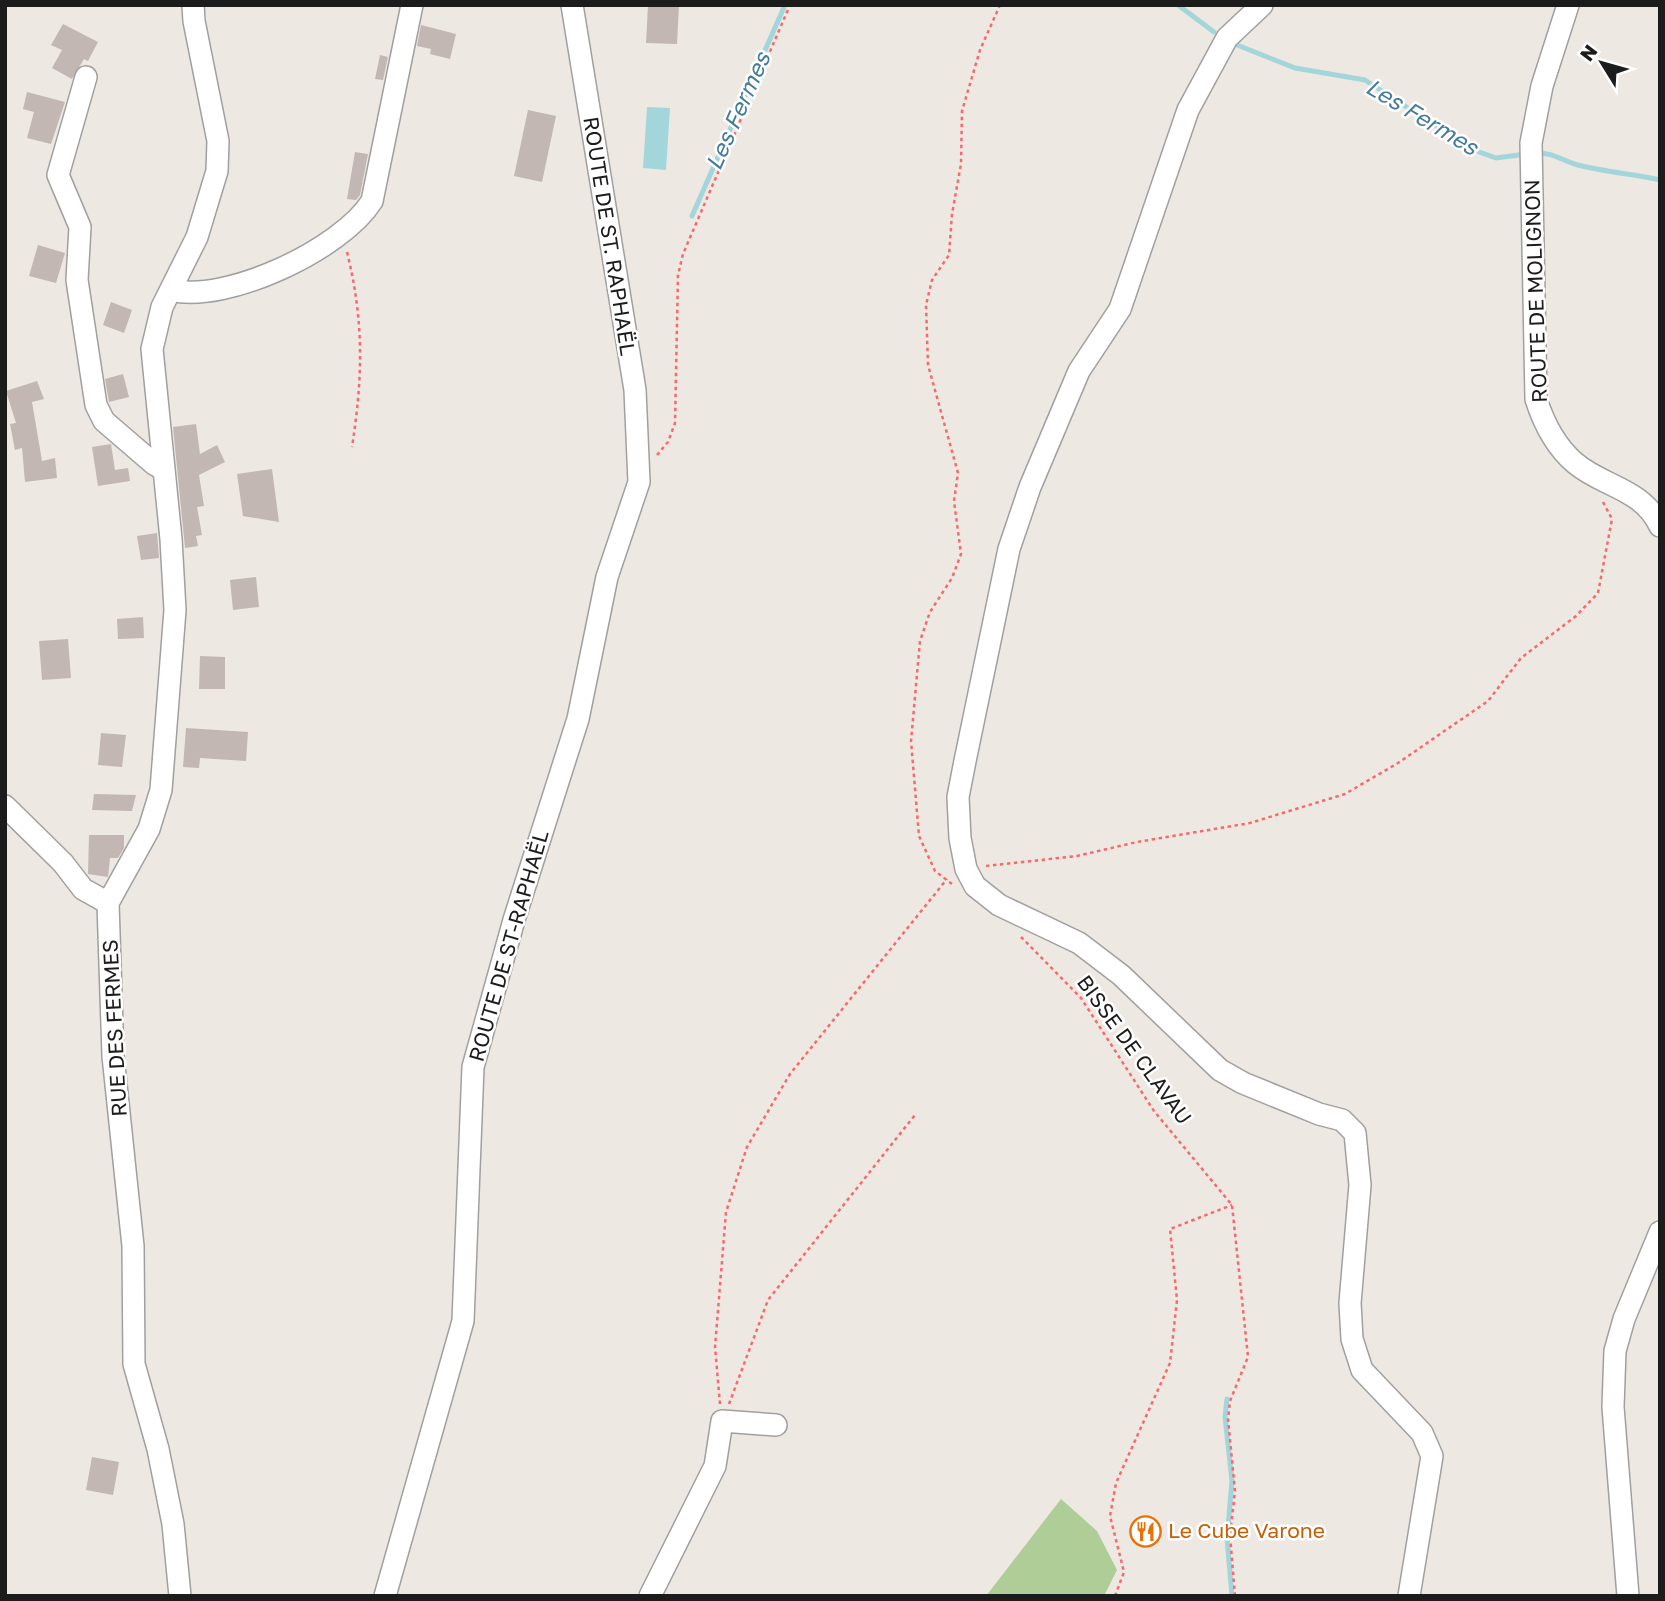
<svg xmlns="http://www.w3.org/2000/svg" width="1665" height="1601" viewBox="0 0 1665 1601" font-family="'Golos Text',sans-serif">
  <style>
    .forest { fill: #aecd97 }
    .water { fill: #a3d6db }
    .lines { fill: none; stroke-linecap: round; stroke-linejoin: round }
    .stream { stroke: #a3d6db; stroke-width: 5 }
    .building { fill: #c2b7b2 }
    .minor-casing { stroke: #a0a0a0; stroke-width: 24 }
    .path { stroke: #f8696d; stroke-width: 2.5; stroke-dasharray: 3.5 3.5; stroke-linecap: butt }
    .minor { stroke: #fff; stroke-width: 21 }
    .labels { text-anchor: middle; stroke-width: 5; stroke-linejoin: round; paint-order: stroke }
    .street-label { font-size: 21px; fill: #1c1c1c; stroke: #fff }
    .food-label { font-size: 21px; fill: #c56008; stroke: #fff; text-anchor: start }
    .water-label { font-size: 23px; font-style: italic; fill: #457b9b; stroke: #fff }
  </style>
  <rect width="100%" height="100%" fill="#eee8e2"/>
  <path class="forest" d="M 1061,1499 L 1097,1531 L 1117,1570 L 1104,1596 L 986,1596 Z"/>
  <path class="water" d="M 647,107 L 670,108 L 666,170 L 643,168 Z"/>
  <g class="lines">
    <g class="stream">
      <path d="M 1178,5 L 1214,32"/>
      <path d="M 1232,43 L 1295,68 L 1365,80 L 1471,149 L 1496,158 L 1526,154"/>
      <path d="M 1536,153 C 1552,152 1563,161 1578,165 C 1605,172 1633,174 1660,180"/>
      <path d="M 692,216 L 785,5"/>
      <path d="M 1227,1399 L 1225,1417 L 1232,1481 L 1227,1538 L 1232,1596"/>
    </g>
  </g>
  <g class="building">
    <path d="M 648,5 L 679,5 L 677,44 L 646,43 Z"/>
    <path d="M 63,24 L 98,42 L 88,61 L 84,59 L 72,79 L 52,68 L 62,50 L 51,45 Z"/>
    <path d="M 421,25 L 456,34 L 450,59 L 430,54 L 431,49 L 417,46 Z"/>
    <path d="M 380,55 L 388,57 L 383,80 L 375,79 Z"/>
    <path d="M 27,92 L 65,102 L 51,144 L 27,138 L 34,112 L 23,109 Z"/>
    <path d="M 528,110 L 556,116 L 542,182 L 514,176 Z"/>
    <path d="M 355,152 L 368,154 L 360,195 L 356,200 L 347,199 Z"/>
    <path d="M 38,245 L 65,253 L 56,283 L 29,276 Z"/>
    <path d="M 111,302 L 132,310 L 124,333 L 103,325 Z"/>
    <path d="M 123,374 L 129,397 L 109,402 L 105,379 Z"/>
    <path d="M 37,381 L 44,399 L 32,402 L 42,461 L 55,458 L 57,478 L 25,482 L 22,448 L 15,450 L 10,424 L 16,423 L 6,391 Z"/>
    <path d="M 196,424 L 200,454 L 217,445 L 225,462 L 199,475 L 204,506 L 197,507 L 202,535 L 196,536 L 198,546 L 185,548 L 173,427 Z"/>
    <path d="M 111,444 L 115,470 L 128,468 L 130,481 L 98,486 L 92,447 Z"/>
    <path d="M 272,469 L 279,522 L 243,516 L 237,474 Z"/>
    <path d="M 157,533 L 159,558 L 141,560 L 137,536 Z"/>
    <path d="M 256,577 L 259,607 L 233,610 L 230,580 Z"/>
    <path d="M 143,617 L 144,638 L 118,639 L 117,619 Z"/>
    <path d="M 68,639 L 71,678 L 42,680 L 39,641 Z"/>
    <path d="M 200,656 L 225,657 L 225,689 L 199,689 Z"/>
    <path d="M 186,728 L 248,732 L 246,761 L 200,758 L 199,768 L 183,767 Z"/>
    <path d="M 101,733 L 126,735 L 122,767 L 98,765 Z"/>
    <path d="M 94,794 L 136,795 L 132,811 L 92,810 Z"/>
    <path d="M 89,835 L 124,835 L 124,848 L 118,858 L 110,858 L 108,877 L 88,874 Z"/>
    <path d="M 92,1457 L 119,1462 L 113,1495 L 86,1490 Z"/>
  </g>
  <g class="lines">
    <defs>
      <g id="minor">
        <path d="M 1262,5 L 1227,38 L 1188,110 L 1120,309 L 1079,371 L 1030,487 L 1009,549 L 965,761 L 958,797 L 960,838 L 966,869 L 975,886 L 999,905 L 1079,943 L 1121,975 L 1220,1070 L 1243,1083 L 1319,1114 L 1342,1120 L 1355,1133 L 1360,1185 L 1350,1303 L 1352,1339 L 1362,1370 L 1422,1433 L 1432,1456 L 1409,1596"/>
        <path d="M 1568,5 L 1542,86 L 1531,143 L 1536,399 C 1544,424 1555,446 1575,463 C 1603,487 1642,488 1660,526"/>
        <path d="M 86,77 L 58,175 L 80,227 L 77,280 L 96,405 L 104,421 L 154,464 L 163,469"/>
        <path d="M 171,290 C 226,304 342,249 372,201 L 412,5"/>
        <path d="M 5,806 L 63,863 L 83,889 L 108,903"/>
        <path d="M 180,1596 L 173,1524 L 158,1449 L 134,1364 L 133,1246 L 113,1056 L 108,903 L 149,829 L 161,790 L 175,610 L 171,539 L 152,349 L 162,307 L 197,237 L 217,171 L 218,141 L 194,21 L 193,5"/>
        <path d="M 385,1596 L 463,1321 L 473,1067 L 514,920 L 578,719 L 607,577 L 639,482 L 635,390 L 572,5"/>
        <path d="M 650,1596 L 715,1466 L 722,1421 L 776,1425"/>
        <path d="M 1628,1596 L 1613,1407 L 1615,1351 L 1624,1319 L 1660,1232"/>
      </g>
    </defs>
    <use href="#minor" class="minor-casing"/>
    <g class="path">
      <path d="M 347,252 C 364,321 363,376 352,447"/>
      <path d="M 657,455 L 668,442 L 675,423 L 678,275 L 683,254 L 790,5"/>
      <path d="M 986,866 L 1077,856 L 1137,842 L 1250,823 L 1345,794 L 1398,763 L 1488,701 L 1521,658 L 1576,616 L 1598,593 L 1612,519 L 1603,502"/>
      <path d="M 952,884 L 935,871 L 919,836 L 911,741 L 920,641 L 930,612 L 952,578 L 961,554 L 954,501 L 958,473 L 928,365 L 926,305 L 932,280 L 949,255 L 952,214 L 961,164 L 962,111 L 980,50 L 1000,5"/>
      <path d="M 1021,937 L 1081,998 L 1154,1111 L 1232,1205 L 1248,1357 L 1230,1401 L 1228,1419 L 1235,1491 L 1230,1535 L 1235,1596"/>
      <path d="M 720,1404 L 715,1347 L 726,1212 L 747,1147 L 790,1074 L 947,879"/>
      <path d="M 729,1404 L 768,1300 L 915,1115"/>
      <path d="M 1115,1596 L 1124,1572 L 1110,1516 L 1116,1483 L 1170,1363 L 1177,1300 L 1170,1229 L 1232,1205"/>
    </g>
    <use href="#minor" class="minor"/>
  </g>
  <defs>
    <symbol id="restaurant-ring" viewBox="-11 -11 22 22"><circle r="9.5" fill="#fff" stroke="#e8710a" stroke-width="1.5"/><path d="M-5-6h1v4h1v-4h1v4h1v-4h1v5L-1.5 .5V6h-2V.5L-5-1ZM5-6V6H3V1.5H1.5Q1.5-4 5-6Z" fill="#e8710a"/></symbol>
  </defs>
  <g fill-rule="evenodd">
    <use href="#restaurant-ring" x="1128" y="1514" width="35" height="35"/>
  </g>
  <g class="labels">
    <g class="street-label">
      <text transform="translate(609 236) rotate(81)" y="7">ROUTE DE ST. RAPHAËL</text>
      <text transform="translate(1536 291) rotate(-92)" y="7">ROUTE DE MOLIGNON</text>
      <text transform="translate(509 946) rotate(-74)" y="7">ROUTE DE ST-RAPHAËL</text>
      <text transform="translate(115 1028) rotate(-93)" y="7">RUE DES FERMES</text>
      <text transform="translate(1134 1050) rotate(54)" y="7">BISSE DE CLAVAU</text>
    </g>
    <g class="food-label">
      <text x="1168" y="1538">Le Cube Varone</text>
    </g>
    <g class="water-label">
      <text transform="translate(738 111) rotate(-66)" y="8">Les Fermes</text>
      <text transform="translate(1422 117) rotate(31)" y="8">Les Fermes</text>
    </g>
  </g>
  <rect width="1665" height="1601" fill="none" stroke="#1c1c1c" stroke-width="14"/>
  <g transform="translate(1602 63) rotate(307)" stroke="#ffffff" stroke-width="5" paint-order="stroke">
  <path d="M0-5L12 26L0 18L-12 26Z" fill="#1c1c1c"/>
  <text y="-10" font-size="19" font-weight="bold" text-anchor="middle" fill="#1c1c1c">N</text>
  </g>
</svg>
